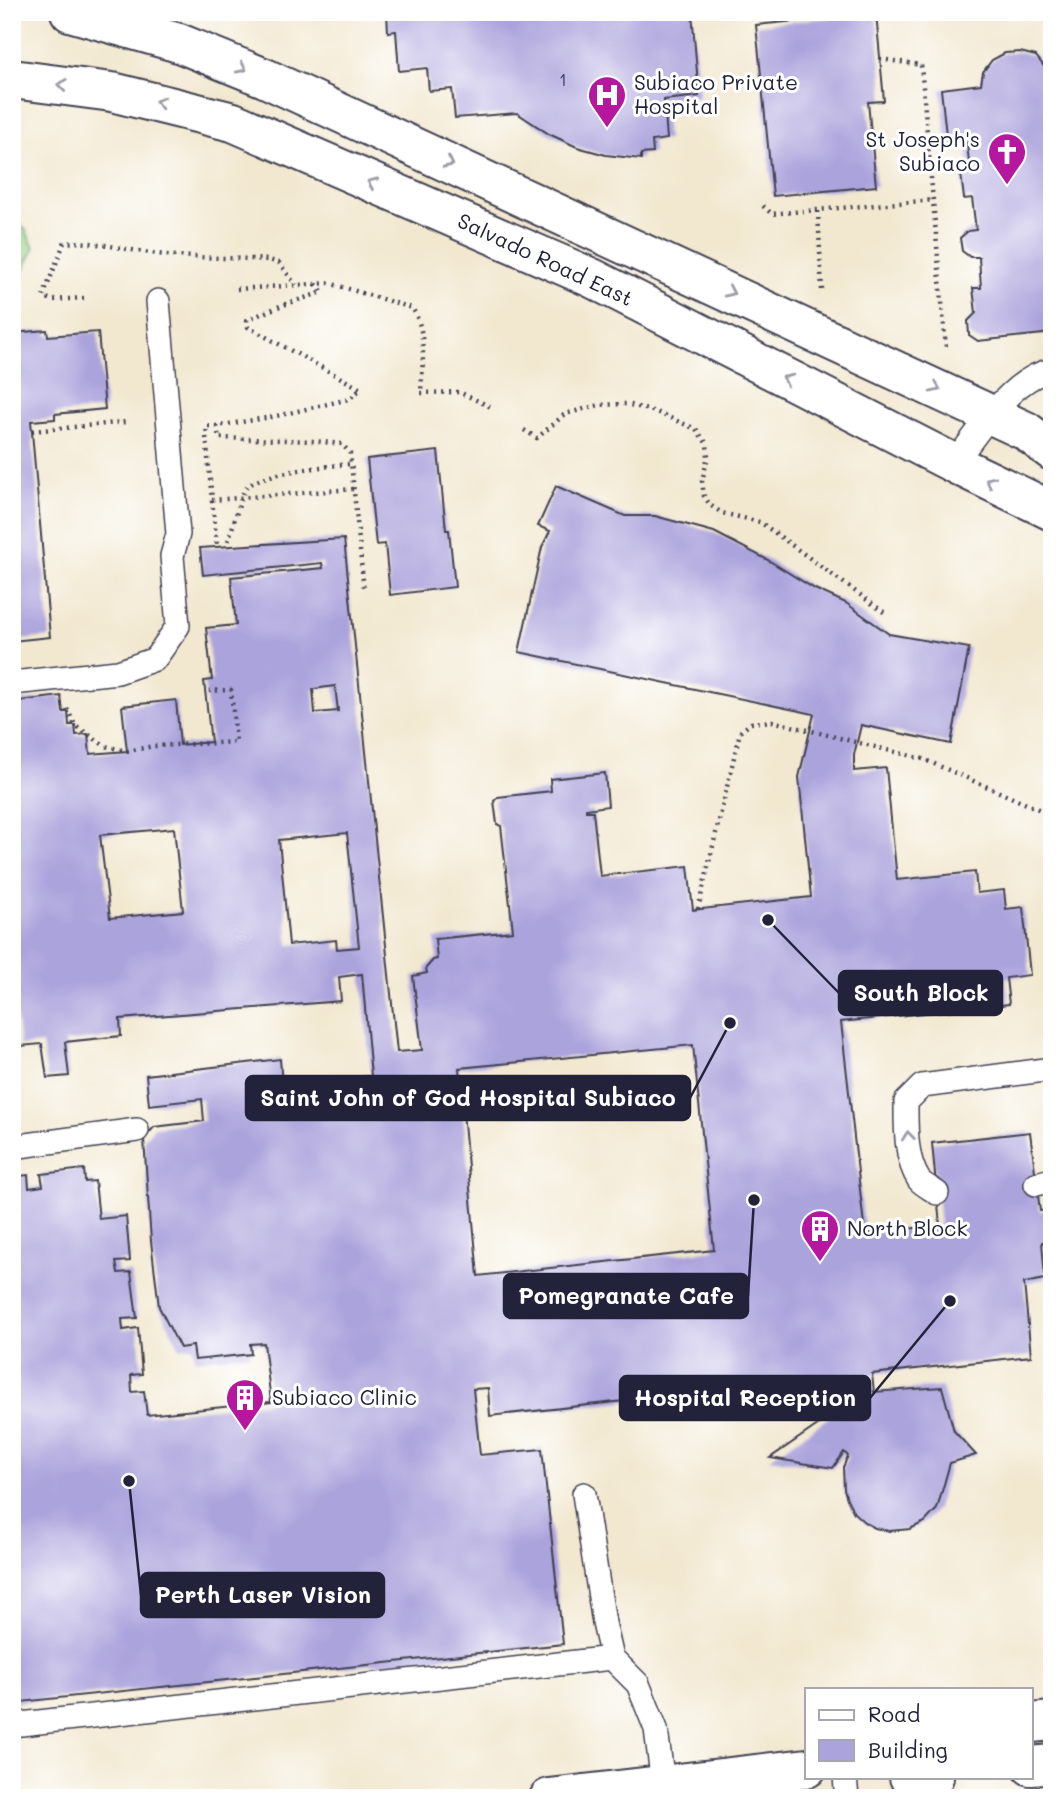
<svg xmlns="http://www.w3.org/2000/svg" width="1064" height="1810" viewBox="0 0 1064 1810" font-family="Mali,sans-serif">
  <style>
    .green { fill: #9fdb8f; stroke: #607e65; stroke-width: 2 }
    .building { fill: #aba3dc; fill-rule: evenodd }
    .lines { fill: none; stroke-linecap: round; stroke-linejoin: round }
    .lane-casing { stroke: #414051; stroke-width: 26 }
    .primary-casing { stroke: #414051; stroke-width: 42 }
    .path { stroke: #414051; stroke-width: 4.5; stroke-dasharray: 2 5; stroke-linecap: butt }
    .lane { stroke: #fff; stroke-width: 23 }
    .primary { stroke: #fff; stroke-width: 38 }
    .oneway { stroke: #9c9ca7 }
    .labels { text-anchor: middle; stroke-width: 6; stroke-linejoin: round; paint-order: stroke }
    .number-label { font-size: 18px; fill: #444263 }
    .poi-label { font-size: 21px; fill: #22223b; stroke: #fff; text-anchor: start }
    .street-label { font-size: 21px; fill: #22223b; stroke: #fff }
    .leader { fill: none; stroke: #22223b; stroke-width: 2.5 }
    .callout-dot { fill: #22223b; stroke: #fff; stroke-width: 2.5 }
    .callout { fill: #22223b; stroke: #22223b; stroke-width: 2.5 }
    .callout-label { font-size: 23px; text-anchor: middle; font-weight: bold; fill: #fff }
  </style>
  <rect width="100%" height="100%" fill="#fff"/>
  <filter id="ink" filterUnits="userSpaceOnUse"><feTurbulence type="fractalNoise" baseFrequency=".0143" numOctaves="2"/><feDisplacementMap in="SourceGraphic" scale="14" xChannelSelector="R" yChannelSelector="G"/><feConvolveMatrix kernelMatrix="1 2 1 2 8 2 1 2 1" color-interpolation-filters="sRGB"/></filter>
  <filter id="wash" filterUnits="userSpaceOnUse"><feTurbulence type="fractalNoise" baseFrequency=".00686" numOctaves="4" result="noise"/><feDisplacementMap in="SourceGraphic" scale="28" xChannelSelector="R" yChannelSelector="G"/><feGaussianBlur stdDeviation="1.57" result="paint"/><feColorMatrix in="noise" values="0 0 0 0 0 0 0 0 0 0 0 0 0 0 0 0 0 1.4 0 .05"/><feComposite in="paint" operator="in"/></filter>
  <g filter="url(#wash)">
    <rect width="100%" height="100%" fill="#f2e8d0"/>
    <path class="green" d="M 12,216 L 25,229 L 34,248 L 23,271 L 12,284 Z"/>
    <g id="blocks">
      <g class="building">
        <path d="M 387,12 L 692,12 L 699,96 L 664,100 L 667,139 L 652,141 L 653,153 L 641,154 L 641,159 L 606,155 L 577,147 L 549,134 L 517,113 L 455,118 L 452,89 L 429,91 L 427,68 L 399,71 L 396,31 L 388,32 Z"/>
        <path d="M 876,13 L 884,101 L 868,102 L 876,186 L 773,196 L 756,25 Z"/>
        <path d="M 1020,52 L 1036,56 L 1052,77 L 1052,333 L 978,341 L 969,335 L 968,321 L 976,313 L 973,288 L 981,288 L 979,257 L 970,257 L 962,251 L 960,238 L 968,231 L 976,230 L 972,198 L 964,199 L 961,174 L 970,173 L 967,143 L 947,144 L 941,89 L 981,84 L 983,72 L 992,60 L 1005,53 Z"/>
        <path d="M 47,330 L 48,336 L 98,332 L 105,409 L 55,414 L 55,419 L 31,421 L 50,637 L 12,641 L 12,333 Z"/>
        <path d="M 438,451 L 446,530 L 449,530 L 455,587 L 390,595 L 385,544 L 376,545 L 367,459 Z"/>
        <path d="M 556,486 L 625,516 L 655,516 L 714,532 L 768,560 L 815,589 L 846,603 L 889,634 L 969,648 L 951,744 L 861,725 L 854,755 L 854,771 L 886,768 L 897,880 L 975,872 L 977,893 L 1004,890 L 1006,909 L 1023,907 L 1030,975 L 1006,978 L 1009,1004 L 841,1022 L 865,1234 L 940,1225 L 932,1143 L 1030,1132 L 1040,1211 L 1052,1210 L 1052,1241 L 1042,1242 L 1045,1279 L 1024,1283 L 1031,1356 L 872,1374 L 874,1392 L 942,1387 L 954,1431 L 976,1455 L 950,1463 L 937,1509 L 925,1522 L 910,1529 L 889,1531 L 875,1528 L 864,1522 L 854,1513 L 847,1499 L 844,1489 L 843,1467 L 848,1456 L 844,1452 L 833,1468 L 770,1458 L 841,1409 L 829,1379 L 803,1382 L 786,1405 L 715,1413 L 713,1391 L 490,1416 L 488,1388 L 473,1389 L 480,1455 L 542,1449 L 563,1644 L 12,1703 L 12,1177 L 28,1175 L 29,1188 L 43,1186 L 41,1174 L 84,1169 L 85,1182 L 95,1181 L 99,1219 L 126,1216 L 130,1261 L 116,1262 L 118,1273 L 131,1272 L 137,1318 L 122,1319 L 123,1330 L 138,1328 L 142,1374 L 131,1375 L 132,1392 L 144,1391 L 147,1415 L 271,1402 L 264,1343 L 250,1344 L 251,1354 L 195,1360 L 193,1346 L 180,1348 L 159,1307 L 151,1241 L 144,1139 L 154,1127 L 204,1121 L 202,1099 L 149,1105 L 146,1075 L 280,1059 L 282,1086 L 371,1076 L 362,974 L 339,977 L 341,1001 L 120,1019 L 121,1036 L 65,1042 L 69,1076 L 47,1078 L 42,1044 L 20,1046 L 16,1011 L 12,1011 L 12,702 L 61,696 L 63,712 L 68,712 L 69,725 L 75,725 L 76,735 L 88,734 L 90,754 L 127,751 L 122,706 L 176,700 L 180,745 L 211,742 L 204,681 L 212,680 L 206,628 L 236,625 L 231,577 L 323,568 L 322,563 L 203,575 L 200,548 L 344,539 L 397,1052 L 422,1050 L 413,976 L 427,973 L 426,968 L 433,960 L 437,959 L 435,939 L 513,931 L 501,826 L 497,824 L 494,801 L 498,797 L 551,791 L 550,779 L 605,773 L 608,806 L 586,809 L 586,811 L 593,811 L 600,876 L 688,866 L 693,910 L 811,897 L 799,777 L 814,714 L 519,652 L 542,547 L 550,531 L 538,526 ZM 335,686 L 338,711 L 315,713 L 313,689 ZM 174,828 L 183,911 L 110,918 L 100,835 ZM 347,833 L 359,947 L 337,949 L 336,940 L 289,945 L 279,840 ZM 693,1045 L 714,1250 L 478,1276 L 459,1068 Z"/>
      </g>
    </g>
  </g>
  <g filter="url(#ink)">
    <use href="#blocks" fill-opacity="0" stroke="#414051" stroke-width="2"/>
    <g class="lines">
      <defs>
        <g id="lane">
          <path d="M 954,464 C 977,433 1012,377 1052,370"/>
          <path d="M 12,683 L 118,672 L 155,659 L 178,626 L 172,556 L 178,534 L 158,301"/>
          <path d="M 12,1147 L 137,1130"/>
          <path d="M 1036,1184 L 1052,1180"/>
          <path d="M 937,1193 C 932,1189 923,1185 919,1180 C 905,1159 906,1126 906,1102 L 922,1086 L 1052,1069"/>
          <path d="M 584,1494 L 604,1623 L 612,1658 L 638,1684 L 656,1729 L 663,1784"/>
          <path d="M 12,1725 L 612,1658"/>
          <path d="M 845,1777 L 847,1798"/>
        </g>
        <g id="primary">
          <path d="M 70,12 L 179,43 L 265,78 L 1026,431 L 1052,451"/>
          <path d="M 12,79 L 112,92 L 233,122 L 592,278 L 961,467 L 1052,511"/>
          <path d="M 1031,1723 L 1052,1721"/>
          <path d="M 1031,1766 L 1052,1764"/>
          <path d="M 909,1777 L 914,1779 L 934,1777"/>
          <path d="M 549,1798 L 807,1768"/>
        </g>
      </defs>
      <use href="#lane" class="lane-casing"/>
      <use href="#primary" class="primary-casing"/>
      <g class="path">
        <path d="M 880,59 L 921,65 L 946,348"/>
        <path d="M 763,206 L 772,214 L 781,213 L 934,200"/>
        <path d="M 818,211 L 822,290"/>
        <path d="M 316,284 L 323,292 L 280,306 L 247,320 L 248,327 L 361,389 L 349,399 L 272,417 L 217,426 L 219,438 L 314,441 L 342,444 L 350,453 L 364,590"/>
        <path d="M 237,289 L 329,283 L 412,308 C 428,332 422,366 421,393 L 459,392 L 491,407"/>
        <path d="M 84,298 L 53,300 L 43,297 L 64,243 C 91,240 117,248 144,252 C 186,259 228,257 269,260 L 279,263 L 296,285"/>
        <path d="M 217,426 L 207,426 L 206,436 L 212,500 L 353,489"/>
        <path d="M 524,430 L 537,438 L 565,414 L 599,405 L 627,404 L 656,412 L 696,429 L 707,444 L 708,456 L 702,481 L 704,496 L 710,505 L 722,513 L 760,522 L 885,613"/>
        <path d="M 32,431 L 126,422"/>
        <path d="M 212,500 L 217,546"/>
        <path d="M 228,541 C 232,531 241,495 245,489 C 257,472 329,466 351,464"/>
        <path d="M 67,709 L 75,725 L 105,746 L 127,751 L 154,746 L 236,742 L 231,690 L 205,691"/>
        <path d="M 698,909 L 740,732 L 751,723 L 772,721 L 923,759 L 1052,815"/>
      </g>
      <use href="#lane" class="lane"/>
      <use href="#primary" class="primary"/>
    </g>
    <defs><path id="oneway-chevron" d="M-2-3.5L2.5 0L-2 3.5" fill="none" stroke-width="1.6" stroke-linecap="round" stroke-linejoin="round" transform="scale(1.75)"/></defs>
    <g class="oneway">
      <use href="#oneway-chevron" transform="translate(242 68) rotate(24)"/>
      <use href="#oneway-chevron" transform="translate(62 85) rotate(-173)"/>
      <use href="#oneway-chevron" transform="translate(160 102) rotate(-166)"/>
      <use href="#oneway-chevron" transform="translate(449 163) rotate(25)"/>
      <use href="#oneway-chevron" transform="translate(372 183) rotate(-156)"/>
      <use href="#oneway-chevron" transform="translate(730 292) rotate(25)"/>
      <use href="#oneway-chevron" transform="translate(787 379) rotate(-153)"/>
      <use href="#oneway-chevron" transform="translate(936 388) rotate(25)"/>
      <use href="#oneway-chevron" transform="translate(990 481) rotate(-155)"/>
      <use href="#oneway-chevron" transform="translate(908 1136) rotate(-96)"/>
    </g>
  </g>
  <defs>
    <symbol id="hospital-pin" viewBox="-11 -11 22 30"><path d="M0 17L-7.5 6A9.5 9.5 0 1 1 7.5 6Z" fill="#b5179e" stroke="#fff"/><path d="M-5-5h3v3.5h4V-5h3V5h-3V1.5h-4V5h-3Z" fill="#fff"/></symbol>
    <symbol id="church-pin" viewBox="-11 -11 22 30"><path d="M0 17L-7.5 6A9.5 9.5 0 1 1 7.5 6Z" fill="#b5179e" stroke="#fff"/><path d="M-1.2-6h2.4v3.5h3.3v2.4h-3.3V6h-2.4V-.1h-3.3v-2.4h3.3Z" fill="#fff"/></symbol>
    <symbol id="building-pin" viewBox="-11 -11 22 30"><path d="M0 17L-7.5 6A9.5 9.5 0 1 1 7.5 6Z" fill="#b5179e" stroke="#fff"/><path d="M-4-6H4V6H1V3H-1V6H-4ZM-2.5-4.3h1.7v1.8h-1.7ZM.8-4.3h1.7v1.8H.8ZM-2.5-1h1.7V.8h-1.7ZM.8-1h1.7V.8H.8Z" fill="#fff"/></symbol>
  </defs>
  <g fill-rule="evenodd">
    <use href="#hospital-pin" x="585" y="73" width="44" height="60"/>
    <use href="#church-pin" x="985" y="130" width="44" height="60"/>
    <use href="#building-pin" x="798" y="1207" width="44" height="60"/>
    <use href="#building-pin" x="223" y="1376" width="44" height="60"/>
  </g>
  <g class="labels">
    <g class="number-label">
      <text x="563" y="86">1</text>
    </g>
    <g class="poi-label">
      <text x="634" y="90">Subiaco Private<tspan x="634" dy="24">Hospital</tspan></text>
      <text x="980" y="147" text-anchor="end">St Joseph's<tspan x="980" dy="24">Subiaco</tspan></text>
      <text x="847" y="1236">North Block</text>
      <text x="272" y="1405">Subiaco Clinic</text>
    </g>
    <g class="street-label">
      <text transform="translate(545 260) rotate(25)" y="7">Salvado Road East</text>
    </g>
  </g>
  <path class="leader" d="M768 920L839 993M730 1023L690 1098M754 1200L748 1296M950 1301L870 1398M129 1481L141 1595"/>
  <g class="callout-dot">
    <circle cx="768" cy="920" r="7"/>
    <circle cx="730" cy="1023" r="7"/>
    <circle cx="754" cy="1200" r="7"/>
    <circle cx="950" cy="1301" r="7"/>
    <circle cx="129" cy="1481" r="7"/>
  </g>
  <g class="callout">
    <rect x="839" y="971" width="163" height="44" rx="7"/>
    <rect x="246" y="1076" width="444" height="44" rx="7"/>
    <rect x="504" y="1274" width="244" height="44" rx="7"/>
    <rect x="620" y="1376" width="250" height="44" rx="7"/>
    <rect x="141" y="1573" width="243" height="44" rx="7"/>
  </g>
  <g class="callout-label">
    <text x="921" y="1001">South Block</text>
    <text x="468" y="1106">Saint John of God Hospital Subiaco</text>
    <text x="626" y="1304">Pomegranate Cafe</text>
    <text x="745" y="1406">Hospital Reception</text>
    <text x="263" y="1603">Perth Laser Vision</text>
  </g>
  <rect width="1064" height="1810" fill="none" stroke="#fff" stroke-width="42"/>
  <rect x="805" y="1688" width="228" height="91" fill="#ffffff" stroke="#a7a7b1" stroke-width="2"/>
  <rect x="819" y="1710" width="35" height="10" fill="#ffffff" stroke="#a7a7b1" stroke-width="2"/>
  <text x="868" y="1722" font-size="21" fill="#22223b">Road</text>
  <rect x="819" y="1740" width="35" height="21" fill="#aba3dc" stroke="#a7a7b1" stroke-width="2"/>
  <text x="868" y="1758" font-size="21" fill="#22223b">Building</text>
</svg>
